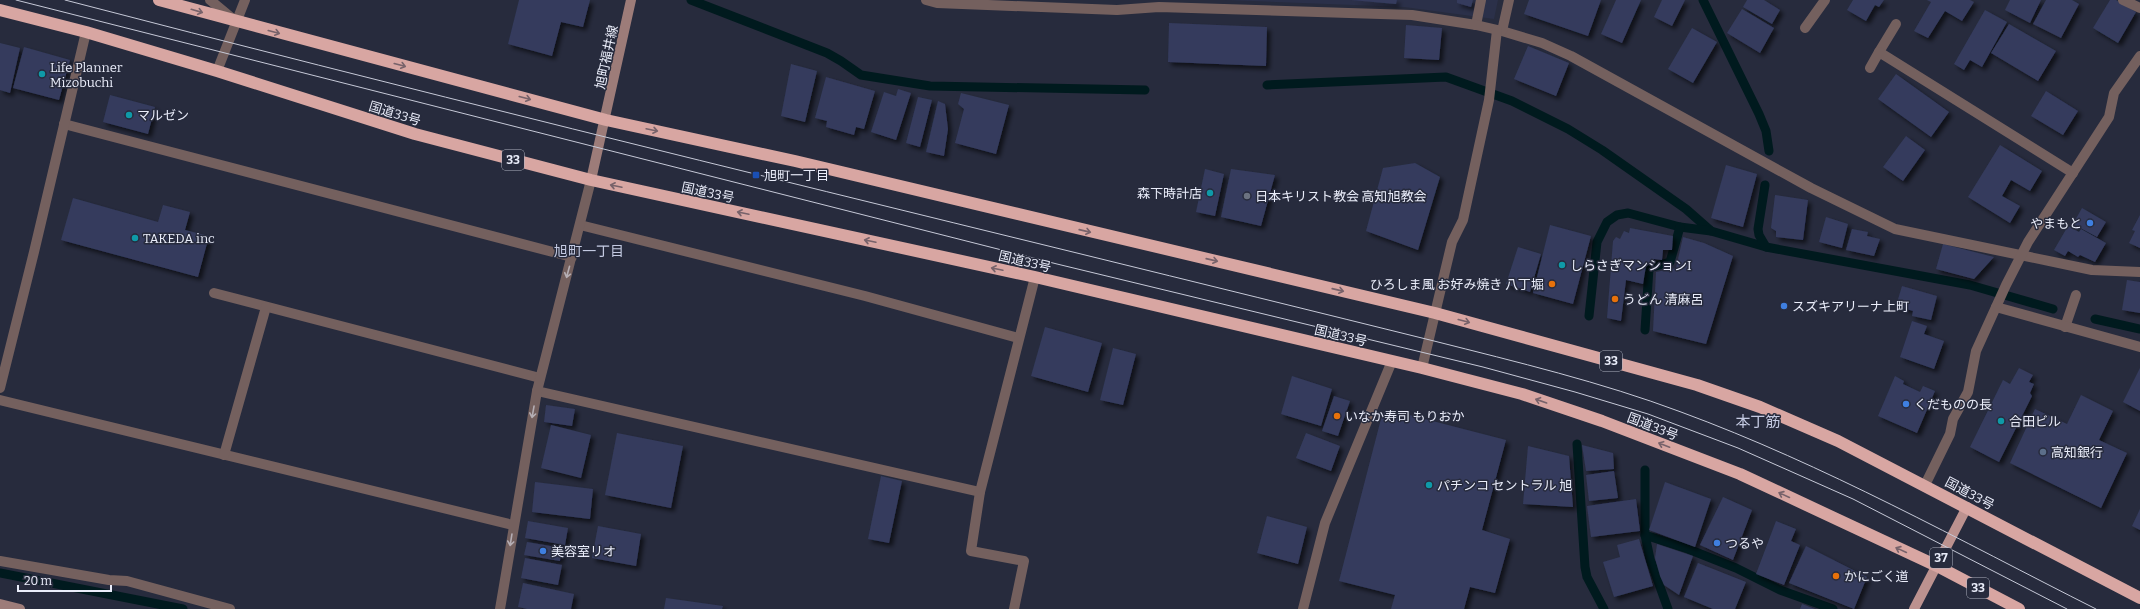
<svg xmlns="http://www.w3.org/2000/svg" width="2140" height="609" viewBox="0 0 2140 609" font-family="Bitter,'Noto Sans JP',serif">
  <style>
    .built { fill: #2b3049 }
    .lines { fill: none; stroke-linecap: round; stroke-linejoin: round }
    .stream { stroke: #001a1e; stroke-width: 9 }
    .building { fill: #343b5d; filter: url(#shadow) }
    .lane { stroke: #74605e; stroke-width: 10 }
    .street { stroke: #74605e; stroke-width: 10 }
    .secondary { stroke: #9d7c79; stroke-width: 10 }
    .primary { stroke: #bc928f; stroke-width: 10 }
    .highway { stroke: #d8a6a2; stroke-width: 12 }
    .tram { stroke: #c6c9d7; stroke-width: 1 }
    .oneway { stroke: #77626a }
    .oneway2 { stroke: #b5aeb4 }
    .culture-dot { fill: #0f9aa8; stroke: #272b3d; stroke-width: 1.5 }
    .transit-dot { fill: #1a4fb4; stroke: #272b3d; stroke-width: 1.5 }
    .worship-dot { fill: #6b7280; stroke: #272b3d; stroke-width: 1.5 }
    .shop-dot { fill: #3f7fe0; stroke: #272b3d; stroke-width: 1.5 }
    .food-dot { fill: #e8710a; stroke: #272b3d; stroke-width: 1.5 }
    .service-dot { fill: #5c6f8a; stroke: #272b3d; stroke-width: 1.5 }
    .labels { text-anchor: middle; stroke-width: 3; stroke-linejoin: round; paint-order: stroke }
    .shield { fill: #272b3d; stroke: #b0b3c1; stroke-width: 1 }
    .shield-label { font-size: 12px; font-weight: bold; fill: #eaedfa }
    .street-label { font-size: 13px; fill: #eaedfa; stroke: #272b3d }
    .poi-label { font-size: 13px; fill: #eaedfa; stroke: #272b3d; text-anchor: start }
    .neighbourhood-label { font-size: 14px; fill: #c3c9e1; stroke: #272b3d }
    .quarter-label { font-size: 15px; fill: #c3c9e1; stroke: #272b3d }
  </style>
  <defs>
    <filter id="shadow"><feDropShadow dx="3.5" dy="3.5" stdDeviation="2" flood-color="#0009"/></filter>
  </defs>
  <rect width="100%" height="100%" fill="#272b3d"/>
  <path class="built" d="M 1225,0 L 1498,0 L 1494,19 L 1404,7 Z"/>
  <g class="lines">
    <g class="stream">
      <path d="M 691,0 L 827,53 L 841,61 L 861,75 L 930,86 L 1145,90"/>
      <path d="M 1703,0 L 1759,114 L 1766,131 L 1769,151"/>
      <path d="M 1267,85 L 1446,77 L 1512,101 L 1568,129 L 1602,150 L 1686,209 L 1711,231 L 1766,247 L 1970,285 L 2053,309"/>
      <path d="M 1765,185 L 1758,229 L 1759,235 L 1766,247"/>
      <path d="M 1589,316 L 1597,242 L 1607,222 L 1617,215 L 1628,213 L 1680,227 L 1711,231"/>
      <path d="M 2095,319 L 2140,329"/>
      <path d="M 1645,330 L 1649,268 L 1670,262 L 1680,227"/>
      <path d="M 1577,444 L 1585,567 L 1587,577 L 1604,609"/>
      <path d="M 1645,470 L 1645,535 L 1688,549 L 1736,568 L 1780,590 L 1833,609"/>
      <path d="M 1645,535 L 1650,559 L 1668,609"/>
      <path d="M 0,573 L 183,609"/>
    </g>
  </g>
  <g class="building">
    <path d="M 519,0 L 590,0 L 583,27 L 561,22 L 552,56 L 508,44 Z"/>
    <path d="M 1351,0 L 1397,0 L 1396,4 Z"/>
    <path d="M 1457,0 L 1473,0 L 1471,7 L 1457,3 Z"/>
    <path d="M 1529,0 L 1601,0 L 1588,36 L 1524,14 Z"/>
    <path d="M 1616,0 L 1641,0 L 1622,43 L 1601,34 Z"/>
    <path d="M 1662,0 L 1685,0 L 1672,26 L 1654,17 Z"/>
    <path d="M 1747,0 L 1764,0 L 1780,10 L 1772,24 L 1743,7 Z"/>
    <path d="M 1853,0 L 1884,0 L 1879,7 L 1875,5 L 1866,21 L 1847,10 Z"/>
    <path d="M 1927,0 L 1970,0 L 1974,2 L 1962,21 L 1945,11 L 1928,38 L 1914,31 L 1931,2 Z"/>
    <path d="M 2010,0 L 2041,0 L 2030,23 L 2005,10 Z"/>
    <path d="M 2046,0 L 2072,0 L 2079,4 L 2061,38 L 2033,24 Z"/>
    <path d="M 2110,0 L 2116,0 L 2136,12 L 2118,43 L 2093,28 Z"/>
    <path d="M 1742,9 L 1774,28 L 1760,53 L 1727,33 Z"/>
    <path d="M 1985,10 L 2007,22 L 1982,67 L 1970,60 L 1964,70 L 1954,64 Z"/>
    <path d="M 1169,23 L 1267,27 L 1266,66 L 1168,62 Z"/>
    <path d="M 2009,24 L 2056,51 L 2038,81 L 1991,53 Z"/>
    <path d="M 1406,25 L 1442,28 L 1439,60 L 1404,58 Z"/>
    <path d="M 1692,28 L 1717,42 L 1693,83 L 1668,69 Z"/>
    <path d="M 0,43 L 20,48 L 10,93 L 0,90 Z"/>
    <path d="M 1528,46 L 1569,63 L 1556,96 L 1514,79 Z"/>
    <path d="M 24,47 L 70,60 L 59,100 L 13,88 Z"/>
    <path d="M 791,64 L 817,71 L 805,122 L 781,116 Z"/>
    <path d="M 1896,74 L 1949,112 L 1931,137 L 1878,99 Z"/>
    <path d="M 826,77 L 875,91 L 864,129 L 856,127 L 854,135 L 826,127 L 827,121 L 815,118 Z"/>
    <path d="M 898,89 L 911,93 L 896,140 L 871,132 L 884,92 L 896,96 Z"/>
    <path d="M 2046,91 L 2078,111 L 2063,135 L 2031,116 Z"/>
    <path d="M 961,93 L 1009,105 L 996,154 L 955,143 L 964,109 L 958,104 Z"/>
    <path d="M 110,95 L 155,107 L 148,134 L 103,122 Z"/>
    <path d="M 918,97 L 932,100 L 920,147 L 906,143 Z"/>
    <path d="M 938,101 L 945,104 L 948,129 L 944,156 L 926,152 Z"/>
    <path d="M 1906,136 L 1925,150 L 1903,181 L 1883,167 Z"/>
    <path d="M 2000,145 L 2042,171 L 2030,191 L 2011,180 L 2002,196 L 2020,206 L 2010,223 L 1968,197 Z"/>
    <path d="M 1415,163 L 1440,177 L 1418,250 L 1366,231 L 1383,168 Z"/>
    <path d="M 1726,165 L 1757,174 L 1743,227 L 1711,218 Z"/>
    <path d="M 1205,169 L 1224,174 L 1215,216 L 1196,212 Z"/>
    <path d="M 1231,169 L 1275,175 L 1261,226 L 1221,217 Z"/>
    <path d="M 1775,195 L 1808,200 L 1803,240 L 1776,237 L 1776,231 L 1771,228 Z"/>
    <path d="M 73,198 L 158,222 L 163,205 L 190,212 L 185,230 L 209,236 L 198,277 L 61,240 Z"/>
    <path d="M 2082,208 L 2106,222 L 2097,237 L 2073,224 Z"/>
    <path d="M 2140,215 L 2140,248 L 2129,243 L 2135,231 L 2132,230 Z"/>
    <path d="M 1826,217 L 1848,224 L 1842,248 L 1819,242 Z"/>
    <path d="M 1550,225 L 1591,236 L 1573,304 L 1533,293 Z"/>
    <path d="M 2068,226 L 2079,232 L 2081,229 L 2106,243 L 2095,262 L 2080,255 L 2078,257 L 2068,251 L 2065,256 L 2054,250 Z"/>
    <path d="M 1630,228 L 1673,236 L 1672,250 L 1663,250 L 1662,260 L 1654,259 L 1652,263 L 1646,266 L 1643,284 L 1626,280 L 1621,321 L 1607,318 L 1613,241 L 1616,237 L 1620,239 L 1624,231 L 1629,233 Z"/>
    <path d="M 1852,229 L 1868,232 L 1867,236 L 1880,239 L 1874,256 L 1846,250 Z"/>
    <path d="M 1683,237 L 1704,243 L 1733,256 L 1706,344 L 1653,331 L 1656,272 L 1676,268 Z"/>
    <path d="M 1943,244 L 1994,257 L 1974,279 L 1936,269 Z"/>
    <path d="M 1518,247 L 1541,254 L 1530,292 L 1506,284 Z"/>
    <path d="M 2127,280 L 2140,282 L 2140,313 L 2122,310 Z"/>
    <path d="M 1902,286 L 1937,296 L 1931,320 L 1912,316 L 1913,311 L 1896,306 Z"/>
    <path d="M 1912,321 L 1927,326 L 1924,334 L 1944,341 L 1934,369 L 1900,357 Z"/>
    <path d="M 1045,327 L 1102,343 L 1088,392 L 1031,376 Z"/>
    <path d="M 1113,348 L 1136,354 L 1123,405 L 1100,400 Z"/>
    <path d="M 2019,368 L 2033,375 L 2029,382 L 2034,384 L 2030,393 L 2032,396 L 1999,462 L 1970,447 L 2003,380 L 2010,384 Z"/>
    <path d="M 2140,368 L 2140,411 L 2123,402 Z"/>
    <path d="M 1292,376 L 1332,389 L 1321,426 L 1281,414 Z"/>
    <path d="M 1895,376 L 1904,381 L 1903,384 L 1920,392 L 1923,386 L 1935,391 L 1917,433 L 1878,416 Z"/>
    <path d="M 2081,395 L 2113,411 L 2099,440 L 2127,453 L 2101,508 L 2010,463 L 2035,409 L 2067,424 Z"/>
    <path d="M 1334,396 L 1350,401 L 1338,436 L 1322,431 Z"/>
    <path d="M 546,405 L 575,409 L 572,426 L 544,422 Z"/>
    <path d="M 1390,410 L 1506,440 L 1482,530 L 1510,539 L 1495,593 L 1470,587 L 1464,609 L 1391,609 L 1395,595 L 1339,581 L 1382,415 Z"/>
    <path d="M 551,425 L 591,435 L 581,478 L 541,468 Z"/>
    <path d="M 617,433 L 683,446 L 671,508 L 605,495 Z"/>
    <path d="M 1306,433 L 1340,446 L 1331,471 L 1296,458 Z"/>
    <path d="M 1582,445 L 1613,453 L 1614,469 L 1586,471 Z"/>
    <path d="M 1528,446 L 1569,456 L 1573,507 L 1523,504 Z"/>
    <path d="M 1614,471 L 1618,498 L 1589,501 L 1586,475 Z"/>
    <path d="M 881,476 L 902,481 L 889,543 L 868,539 Z"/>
    <path d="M 535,482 L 593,489 L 590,519 L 532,512 Z"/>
    <path d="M 1665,482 L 1711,499 L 1695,547 L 1649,530 Z"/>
    <path d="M 1723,497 L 1752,510 L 1733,560 L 1700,545 Z"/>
    <path d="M 1636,499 L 1640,531 L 1591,537 L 1587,506 Z"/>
    <path d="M 2140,509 L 2140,530 L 2132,526 Z"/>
    <path d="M 1267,516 L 1307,527 L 1298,564 L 1257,553 Z"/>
    <path d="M 528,521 L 568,528 L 565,545 L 525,538 Z"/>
    <path d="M 1776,521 L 1796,529 L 1791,541 L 1800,545 L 1784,585 L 1756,574 Z"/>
    <path d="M 598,526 L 641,534 L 636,566 L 592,558 Z"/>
    <path d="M 1639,539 L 1653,586 L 1614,597 L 1603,562 L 1620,557 L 1617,545 Z"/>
    <path d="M 527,542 L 562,548 L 560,561 L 524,555 Z"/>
    <path d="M 1657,544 L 1693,556 L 1679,595 L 1664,585 L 1660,576 L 1655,558 Z"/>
    <path d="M 1806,546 L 1867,577 L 1854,609 L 1789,583 Z"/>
    <path d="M 525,558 L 562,565 L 558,585 L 521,578 Z"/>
    <path d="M 1698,563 L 1746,582 L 1735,609 L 1713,609 L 1684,597 Z"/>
    <path d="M 523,583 L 574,594 L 571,609 L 527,609 L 518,607 Z"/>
    <path d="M 666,598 L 723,606 L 722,609 L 664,609 Z"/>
    <path d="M 1802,604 L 1815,609 L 1800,609 Z"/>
  </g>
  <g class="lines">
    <g class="lane">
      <path d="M 1476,25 L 1481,0"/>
      <path d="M 2065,327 L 2076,295"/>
    </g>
    <g class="street">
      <path d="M 210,0 L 233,19"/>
      <path d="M 926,0 L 937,3 L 1117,10 L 1159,7 L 1412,15 L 1476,25 L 1502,31 L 1542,43 L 1571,56 L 1811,188 L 1895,229 L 2092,270 L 2140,272"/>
      <path d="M 2123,0 L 2140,8"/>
      <path d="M 1805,28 L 1825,0"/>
      <path d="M 1502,31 L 1509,0"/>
      <path d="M 1879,52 L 1896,24"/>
      <path d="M 1870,68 L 1879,52 L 2073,173"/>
      <path d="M 217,71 L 245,0"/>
      <path d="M 64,124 L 572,257"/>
      <path d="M 580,225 L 865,296 L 1018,338"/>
      <path d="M 214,293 L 540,378"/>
      <path d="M 1996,307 L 2140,347"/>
      <path d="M 1422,368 L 1452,242 L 1463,220 L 1489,100 L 1497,30"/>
      <path d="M 0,388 L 34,252 L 86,32"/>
      <path d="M 537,391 L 980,492"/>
      <path d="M 0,400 L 513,525"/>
      <path d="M 224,455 L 266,307"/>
      <path d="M 1925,485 L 1950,434 L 1953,419 L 1968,392 L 1976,351 L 2006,285 L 2028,242 L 2109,117 L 2114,93 L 2140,56"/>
      <path d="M 0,561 L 109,580 L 127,581 L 230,609"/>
      <path d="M 500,609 L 537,391 L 591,180"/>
      <path d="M 1014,609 L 1024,561 L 971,551 L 980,492 L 1035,277"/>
      <path d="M 1303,609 L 1325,523 L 1392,361"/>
    </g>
    <g class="secondary">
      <path d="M 591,180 L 631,0"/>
      <path d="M 0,604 L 20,609"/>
    </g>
    <path class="primary" d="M 1914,609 L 1967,507"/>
    <g class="highway">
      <path d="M 159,0 L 606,120 L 795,161 L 1435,313 L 1697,385 L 1760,407 L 1838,441 L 2140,598"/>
      <path d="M 0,10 L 86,32 L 217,71 L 415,134 L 591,180 L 1035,277 L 1422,368 L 1522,394 L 1602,421 L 1740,474 L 1937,566 L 2019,609"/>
    </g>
    <g class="tram">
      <path d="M 16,0 L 1057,264 L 1483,367 L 1575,392 L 1648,414 L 1738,448 L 1853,499 L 2067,609"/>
      <path d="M 65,0 C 403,88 742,171 1081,254 C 1199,283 1317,312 1434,341 C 1517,362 1601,382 1681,412 C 1825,465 1959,540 2096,609"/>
    </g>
  </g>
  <defs><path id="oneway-shaft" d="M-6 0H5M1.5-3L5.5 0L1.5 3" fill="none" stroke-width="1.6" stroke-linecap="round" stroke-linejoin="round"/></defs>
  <g class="oneway">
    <use href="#oneway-shaft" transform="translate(197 11) rotate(16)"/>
    <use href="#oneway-shaft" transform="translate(274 32) rotate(15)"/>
    <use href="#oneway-shaft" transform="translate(400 65) rotate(15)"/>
    <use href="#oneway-shaft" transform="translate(525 98) rotate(15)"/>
    <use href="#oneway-shaft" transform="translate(652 130) rotate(12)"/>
    <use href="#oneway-shaft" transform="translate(616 186) rotate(-168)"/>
    <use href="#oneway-shaft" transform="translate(743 213) rotate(-168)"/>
    <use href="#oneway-shaft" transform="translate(1085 231) rotate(13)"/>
    <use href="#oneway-shaft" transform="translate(870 241) rotate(-168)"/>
    <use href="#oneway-shaft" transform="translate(1212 260) rotate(13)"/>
    <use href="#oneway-shaft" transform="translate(997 269) rotate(-168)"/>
    <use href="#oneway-shaft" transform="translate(1338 290) rotate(13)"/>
    <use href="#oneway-shaft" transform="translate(1464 321) rotate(15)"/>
    <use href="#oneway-shaft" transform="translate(1541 401) rotate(-161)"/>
    <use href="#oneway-shaft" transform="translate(1664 445) rotate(-159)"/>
    <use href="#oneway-shaft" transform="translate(1784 495) rotate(-155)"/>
    <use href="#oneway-shaft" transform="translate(1901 550) rotate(-155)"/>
  </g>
  <g class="oneway2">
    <use href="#oneway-shaft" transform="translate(568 272) rotate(105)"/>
    <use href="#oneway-shaft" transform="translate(533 412) rotate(100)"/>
    <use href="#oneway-shaft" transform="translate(511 540) rotate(99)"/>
  </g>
  <g class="culture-dot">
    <circle cx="42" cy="74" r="4"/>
    <circle cx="129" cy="115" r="4"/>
    <circle cx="1210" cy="193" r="4"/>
    <circle cx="135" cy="238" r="4"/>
    <circle cx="1562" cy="265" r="4"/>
    <circle cx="2001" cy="421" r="4"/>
    <circle cx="1429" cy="485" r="4"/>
  </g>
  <rect class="transit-dot" x="752" y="171" width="8" height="8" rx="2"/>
  <circle class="worship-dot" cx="1247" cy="196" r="4"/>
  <g class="shop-dot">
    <circle cx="2090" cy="223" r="4"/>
    <circle cx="1784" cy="306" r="4"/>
    <circle cx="1906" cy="404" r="4"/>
    <circle cx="1717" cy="543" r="4"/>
    <circle cx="543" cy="551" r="4"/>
  </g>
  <g class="food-dot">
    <circle cx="1552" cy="284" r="4"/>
    <circle cx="1615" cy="299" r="4"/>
    <circle cx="1337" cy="416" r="4"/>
    <circle cx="1836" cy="576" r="4"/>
  </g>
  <circle class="service-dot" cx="2043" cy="452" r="4"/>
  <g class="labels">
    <g class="shield">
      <rect x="502" y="150" width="22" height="20" rx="3"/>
      <rect x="1600" y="351" width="22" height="20" rx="3"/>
      <rect x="1930" y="548" width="22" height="20" rx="3"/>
      <rect x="1967" y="578" width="22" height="20" rx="3"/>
    </g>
    <g class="shield-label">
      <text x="513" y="164">33</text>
      <text x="1611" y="365">33</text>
      <text x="1941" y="562">37</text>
      <text x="1978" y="592">33</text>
    </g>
    <g class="street-label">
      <text transform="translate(606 57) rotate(-78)" y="5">旭町福井線</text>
      <text transform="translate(395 113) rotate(17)" y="5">国道33号</text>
      <text transform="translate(708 192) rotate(12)" y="5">国道33号</text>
      <text transform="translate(1025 261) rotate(13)" y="5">国道33号</text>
      <text transform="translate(1341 335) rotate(13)" y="5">国道33号</text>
      <text transform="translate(1653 426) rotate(21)" y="5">国道33号</text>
      <text transform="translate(1970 493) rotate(28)" y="5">国道33号</text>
    </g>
    <g class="poi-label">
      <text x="50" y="72">Life Planner<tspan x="50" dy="15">Mizobuchi</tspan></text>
      <text x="137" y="120">マルゼン</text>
      <text x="764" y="180">旭町一丁目</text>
      <text x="1202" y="198" text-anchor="end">森下時計店</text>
      <text x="1255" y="201">日本キリスト教会 高知旭教会</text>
      <text x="2082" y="228" text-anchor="end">やまもと</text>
      <text x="143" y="243">TAKEDA inc</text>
      <text x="1570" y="270">しらさぎマンションI</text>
      <text x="1544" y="289" text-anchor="end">ひろしま風 お好み焼き 八丁堀</text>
      <text x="1623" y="304">うどん 清麻呂</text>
      <text x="1792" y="311">スズキアリーナ上町</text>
      <text x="1914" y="409">くだものの長</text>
      <text x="1345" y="421">いなか寿司 もりおか</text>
      <text x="2009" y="426">合田ビル</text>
      <text x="2051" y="457">高知銀行</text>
      <text x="1437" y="490">パチンコ セントラル 旭</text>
      <text x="1725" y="548">つるや</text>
      <text x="551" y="556">美容室リオ</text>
      <text x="1844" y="581">かにごく道</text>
    </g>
    <g class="neighbourhood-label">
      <text x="589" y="256">旭町一丁目</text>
    </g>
    <g class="quarter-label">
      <text x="1758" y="427">本丁筋</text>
    </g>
  </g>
  <path d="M18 585v6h93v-6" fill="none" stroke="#eaedfa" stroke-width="2"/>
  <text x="24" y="585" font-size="12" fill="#eaedfa" stroke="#272b3d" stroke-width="3" paint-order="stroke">20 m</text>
</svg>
